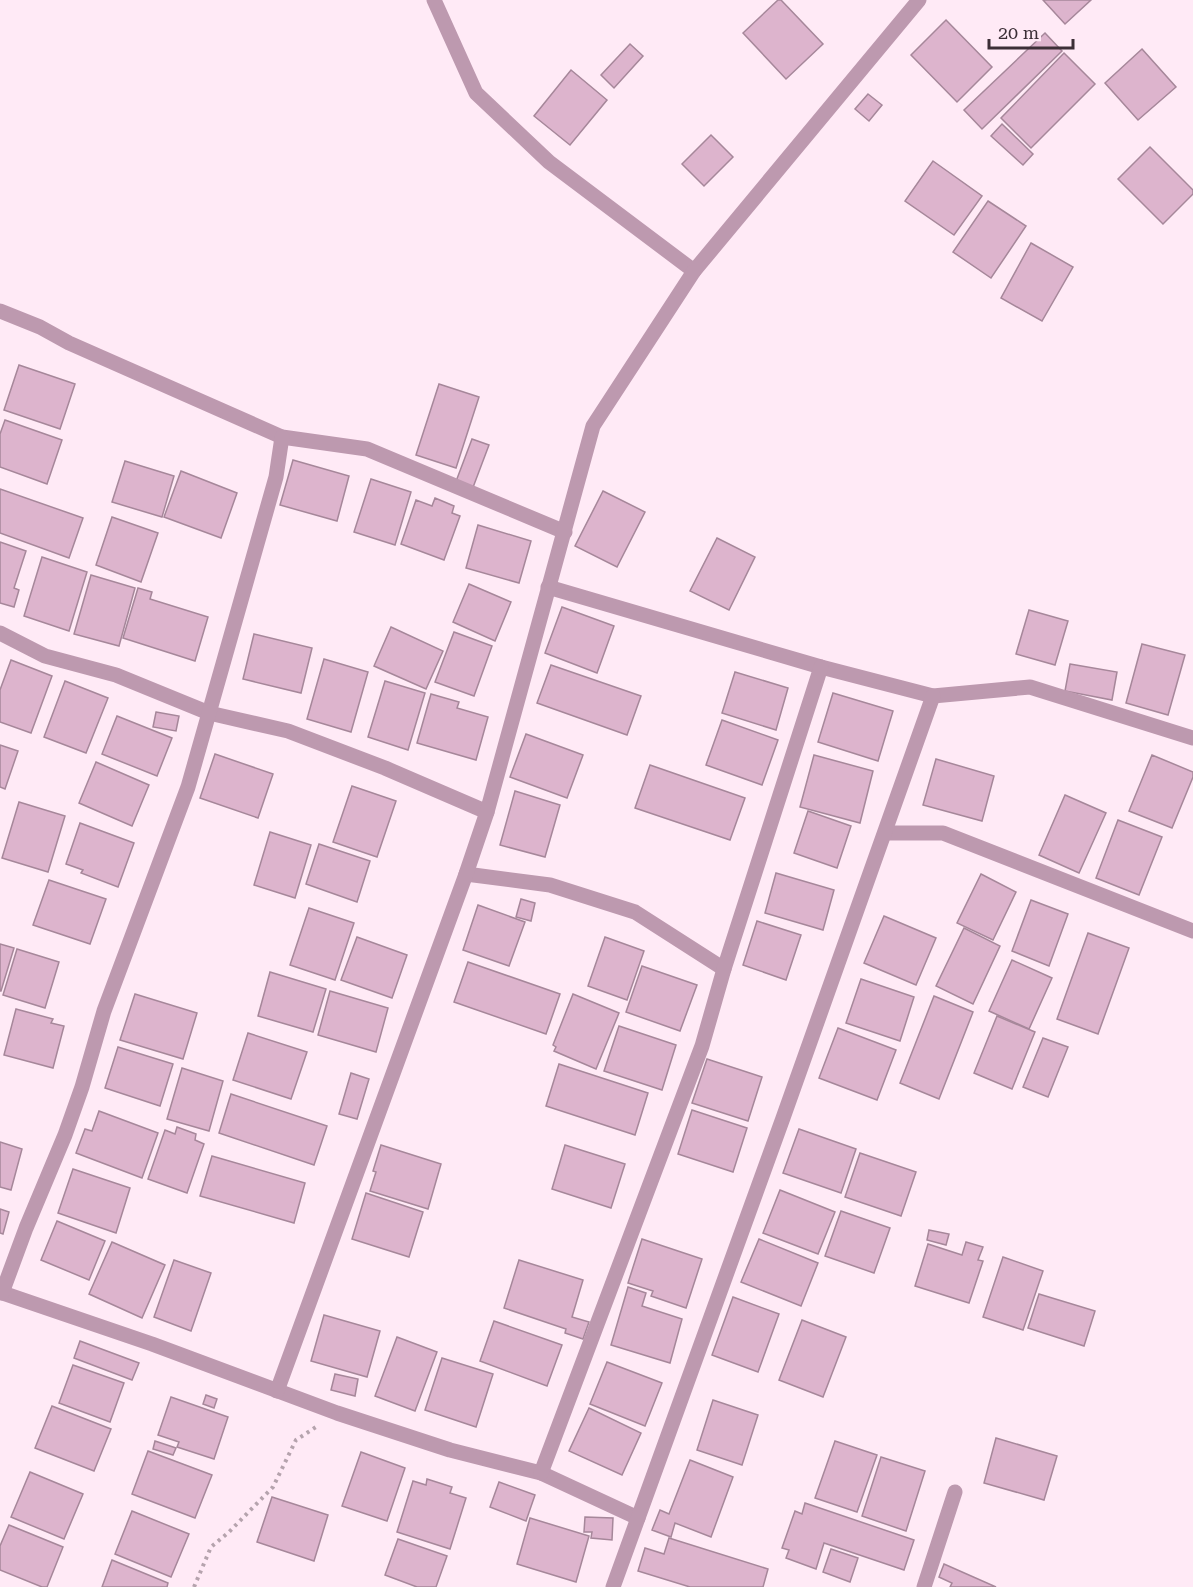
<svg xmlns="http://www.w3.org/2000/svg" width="1193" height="1587" viewBox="0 0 1193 1587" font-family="'Roboto Serif',serif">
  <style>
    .building { fill: #ddb4cd; stroke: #a6879a; stroke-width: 1.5 }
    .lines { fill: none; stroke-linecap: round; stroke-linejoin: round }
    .path { stroke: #b5a3ad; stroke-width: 4; stroke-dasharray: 3 4.5; stroke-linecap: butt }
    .minor { stroke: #bd99af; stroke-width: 15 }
  </style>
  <rect width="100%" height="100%" fill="#ffeaf6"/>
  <g class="building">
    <path d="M 778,0 L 781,0 L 823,44 L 786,79 L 743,33 Z"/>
    <path d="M 1043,0 L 1091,0 L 1065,24 Z"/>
    <path d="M 946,20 L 992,67 L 957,102 L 911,55 Z"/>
    <path d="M 1045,33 L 1062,51 L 982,129 L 964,110 Z"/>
    <path d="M 630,44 L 643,56 L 614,88 L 601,75 Z"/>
    <path d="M 1142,49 L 1176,87 L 1138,120 L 1105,83 Z"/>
    <path d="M 1064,53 L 1095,84 L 1031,148 L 1001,118 Z"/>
    <path d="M 571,70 L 607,100 L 570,145 L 534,116 Z"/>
    <path d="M 868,94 L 882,105 L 869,121 L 855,109 Z"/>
    <path d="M 1002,124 L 1033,154 L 1023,165 L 991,136 Z"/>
    <path d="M 711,135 L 733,157 L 704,186 L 682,164 Z"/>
    <path d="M 1150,147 L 1193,190 L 1193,194 L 1163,224 L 1118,179 Z"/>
    <path d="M 933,161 L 982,196 L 954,235 L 905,201 Z"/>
    <path d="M 988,201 L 1026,226 L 991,278 L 953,252 Z"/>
    <path d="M 1031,243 L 1073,267 L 1042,321 L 1001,298 Z"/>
    <path d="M 19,365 L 75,384 L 60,429 L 4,410 Z"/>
    <path d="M 439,384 L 479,397 L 456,468 L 416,455 Z"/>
    <path d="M 5,420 L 62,440 L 47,484 L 0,467 L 0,434 Z"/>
    <path d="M 472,439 L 489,445 L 472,490 L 455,484 Z"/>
    <path d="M 293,460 L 349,476 L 337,521 L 280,505 Z"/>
    <path d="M 125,461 L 174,476 L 162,517 L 112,502 Z"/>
    <path d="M 181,471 L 237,493 L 221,538 L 164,517 Z"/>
    <path d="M 371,479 L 411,492 L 395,545 L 354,532 Z"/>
    <path d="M 0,489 L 83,518 L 69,558 L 0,533 Z"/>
    <path d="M 603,491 L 645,512 L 617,567 L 575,546 Z"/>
    <path d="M 435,498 L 454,506 L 452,513 L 460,516 L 444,560 L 401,544 L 416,500 L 432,506 Z"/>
    <path d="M 112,517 L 158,533 L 141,582 L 96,565 Z"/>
    <path d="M 478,525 L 531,541 L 519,583 L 466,568 Z"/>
    <path d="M 717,538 L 755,557 L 729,610 L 690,591 Z"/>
    <path d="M 0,542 L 26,551 L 14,588 L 19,590 L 14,607 L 0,603 Z"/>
    <path d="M 42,557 L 87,572 L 69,631 L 24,616 Z"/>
    <path d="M 91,575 L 135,588 L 119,646 L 74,634 Z"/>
    <path d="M 469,584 L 511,602 L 495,641 L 453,622 Z"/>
    <path d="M 138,588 L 152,592 L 150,599 L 208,617 L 195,661 L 123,638 Z"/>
    <path d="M 562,607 L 614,626 L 597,673 L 545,653 Z"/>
    <path d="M 1029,610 L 1068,621 L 1055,665 L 1016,654 Z"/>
    <path d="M 391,627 L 443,651 L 426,689 L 374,666 Z"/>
    <path d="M 454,632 L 492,646 L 474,696 L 435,682 Z"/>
    <path d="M 254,634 L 312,648 L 301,693 L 243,679 Z"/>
    <path d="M 1142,644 L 1185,655 L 1168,715 L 1126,703 Z"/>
    <path d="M 324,659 L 368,672 L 351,732 L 307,719 Z"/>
    <path d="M 11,660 L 52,676 L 31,733 L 0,722 L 0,690 Z"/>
    <path d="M 1070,664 L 1117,672 L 1112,700 L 1065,691 Z"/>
    <path d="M 551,665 L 641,696 L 627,735 L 537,703 Z"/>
    <path d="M 735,672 L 788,688 L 776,730 L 722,713 Z"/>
    <path d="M 65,681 L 108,698 L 86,753 L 44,737 Z"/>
    <path d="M 385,681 L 425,693 L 408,750 L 368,737 Z"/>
    <path d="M 833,693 L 893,711 L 878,761 L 818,742 Z"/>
    <path d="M 431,694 L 459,702 L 457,708 L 488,717 L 476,760 L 417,743 Z"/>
    <path d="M 156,712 L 179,716 L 176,731 L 153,727 Z"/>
    <path d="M 117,716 L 172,738 L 157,776 L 102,754 Z"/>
    <path d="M 722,720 L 778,740 L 762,785 L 706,765 Z"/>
    <path d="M 526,734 L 583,755 L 567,798 L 510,777 Z"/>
    <path d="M 0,745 L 18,751 L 5,789 L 0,787 Z"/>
    <path d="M 215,754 L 273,774 L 258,818 L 200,798 Z"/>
    <path d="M 814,755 L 873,771 L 860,823 L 800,807 Z"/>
    <path d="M 1152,755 L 1193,772 L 1193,777 L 1172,828 L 1129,811 Z"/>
    <path d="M 936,759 L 994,776 L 982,821 L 923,805 Z"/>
    <path d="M 96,762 L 149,785 L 132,826 L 79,803 Z"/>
    <path d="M 650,765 L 745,798 L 730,840 L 635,808 Z"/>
    <path d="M 352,786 L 396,801 L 377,857 L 333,842 Z"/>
    <path d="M 515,791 L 560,805 L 545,857 L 500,845 Z"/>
    <path d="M 1065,795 L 1106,813 L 1079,873 L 1039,855 Z"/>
    <path d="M 19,802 L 65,816 L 48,872 L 2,858 Z"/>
    <path d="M 808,811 L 851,826 L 837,868 L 794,853 Z"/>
    <path d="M 1118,820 L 1162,837 L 1139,895 L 1096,878 Z"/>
    <path d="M 80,823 L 134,843 L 118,887 L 81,873 L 83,870 L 66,864 Z"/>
    <path d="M 270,832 L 311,845 L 295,898 L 254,885 Z"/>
    <path d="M 319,844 L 370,861 L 357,902 L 306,884 Z"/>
    <path d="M 776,873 L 834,890 L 823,930 L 765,913 Z"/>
    <path d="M 981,874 L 1016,892 L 993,940 L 957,923 Z"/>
    <path d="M 49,880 L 106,899 L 90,944 L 33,925 Z"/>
    <path d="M 521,899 L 535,903 L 531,921 L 516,917 Z"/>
    <path d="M 1031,900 L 1068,914 L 1049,966 L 1012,951 Z"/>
    <path d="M 478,905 L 525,922 L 509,966 L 463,950 Z"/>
    <path d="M 309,908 L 354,923 L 335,980 L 290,965 Z"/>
    <path d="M 884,916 L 936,938 L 916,985 L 864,963 Z"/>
    <path d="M 757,921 L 801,935 L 786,980 L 743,965 Z"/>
    <path d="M 964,928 L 1000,946 L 973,1004 L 936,986 Z"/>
    <path d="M 1088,933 L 1129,948 L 1098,1034 L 1057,1019 Z"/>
    <path d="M 357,937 L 407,955 L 392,998 L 341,980 Z"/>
    <path d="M 605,937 L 644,951 L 627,1000 L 588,986 Z"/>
    <path d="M 0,944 L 14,948 L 1,991 L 0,991 Z"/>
    <path d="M 17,949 L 59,962 L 45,1008 L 3,995 Z"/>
    <path d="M 1012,960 L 1052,978 L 1029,1029 L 989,1011 Z"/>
    <path d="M 468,962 L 560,994 L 546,1034 L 454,1002 Z"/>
    <path d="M 642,966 L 697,985 L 680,1031 L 626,1012 Z"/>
    <path d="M 270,972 L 326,989 L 313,1032 L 258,1016 Z"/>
    <path d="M 861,979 L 914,997 L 900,1041 L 846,1023 Z"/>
    <path d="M 330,991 L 388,1008 L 376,1052 L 318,1035 Z"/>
    <path d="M 135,994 L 197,1013 L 183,1059 L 120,1040 Z"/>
    <path d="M 573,994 L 619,1013 L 596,1069 L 554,1051 L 556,1047 L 553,1045 Z"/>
    <path d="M 934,996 L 973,1012 L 939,1099 L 900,1083 Z"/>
    <path d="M 16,1009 L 53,1019 L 51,1023 L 64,1026 L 53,1068 L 4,1055 Z"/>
    <path d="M 997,1016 L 1035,1032 L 1012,1089 L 974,1073 Z"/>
    <path d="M 619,1026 L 676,1045 L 662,1090 L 604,1071 Z"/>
    <path d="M 838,1028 L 896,1050 L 877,1100 L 819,1078 Z"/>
    <path d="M 248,1033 L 307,1052 L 291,1099 L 233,1080 Z"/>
    <path d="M 1043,1038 L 1068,1047 L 1048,1097 L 1023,1087 Z"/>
    <path d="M 118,1047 L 173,1064 L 160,1106 L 105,1088 Z"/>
    <path d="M 707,1059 L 762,1077 L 748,1121 L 692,1103 Z"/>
    <path d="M 559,1064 L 648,1093 L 635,1135 L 546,1106 Z"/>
    <path d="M 182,1068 L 223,1081 L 209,1131 L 167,1119 Z"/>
    <path d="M 351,1073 L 369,1079 L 357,1119 L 339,1114 Z"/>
    <path d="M 231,1094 L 327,1126 L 314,1165 L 219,1133 Z"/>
    <path d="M 692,1110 L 747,1128 L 733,1172 L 678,1154 Z"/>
    <path d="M 99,1111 L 158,1133 L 142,1178 L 76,1153 L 85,1129 L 92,1131 Z"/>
    <path d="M 177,1127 L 196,1134 L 195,1140 L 204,1144 L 187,1193 L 148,1179 L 165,1130 L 175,1134 Z"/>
    <path d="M 799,1129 L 856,1149 L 841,1193 L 783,1173 Z"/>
    <path d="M 0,1142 L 22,1149 L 11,1190 L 0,1187 Z"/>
    <path d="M 381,1145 L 441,1164 L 428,1209 L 370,1191 L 376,1172 L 373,1171 Z"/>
    <path d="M 565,1145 L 625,1164 L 611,1208 L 552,1189 Z"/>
    <path d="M 860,1153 L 916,1172 L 901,1216 L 845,1197 Z"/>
    <path d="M 212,1156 L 305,1183 L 294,1223 L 200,1196 Z"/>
    <path d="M 73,1169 L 130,1188 L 116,1233 L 58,1213 Z"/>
    <path d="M 780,1190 L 835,1212 L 818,1254 L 763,1233 Z"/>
    <path d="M 366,1193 L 423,1212 L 409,1257 L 352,1239 Z"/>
    <path d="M 0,1209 L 9,1212 L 3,1234 L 0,1233 Z"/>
    <path d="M 841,1211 L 890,1228 L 874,1273 L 825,1256 Z"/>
    <path d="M 57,1221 L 105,1241 L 89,1280 L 41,1260 Z"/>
    <path d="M 929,1230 L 949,1234 L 946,1245 L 927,1240 Z"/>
    <path d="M 642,1239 L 702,1259 L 686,1308 L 651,1296 L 653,1291 L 628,1283 Z"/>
    <path d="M 759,1239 L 818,1263 L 801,1306 L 741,1282 Z"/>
    <path d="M 112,1242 L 165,1265 L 142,1318 L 89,1294 Z"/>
    <path d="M 966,1242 L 983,1247 L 978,1260 L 983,1261 L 969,1303 L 915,1286 L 928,1244 L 962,1255 Z"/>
    <path d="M 1003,1257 L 1043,1271 L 1023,1330 L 983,1317 Z"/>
    <path d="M 174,1260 L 211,1273 L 191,1331 L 154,1317 Z"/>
    <path d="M 519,1260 L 583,1280 L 572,1317 L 589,1322 L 583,1339 L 565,1333 L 566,1329 L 504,1308 Z"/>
    <path d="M 628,1287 L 646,1293 L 642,1306 L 682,1319 L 670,1363 L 611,1345 Z"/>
    <path d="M 1039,1294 L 1095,1311 L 1084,1346 L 1028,1328 Z"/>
    <path d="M 733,1297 L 779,1314 L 758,1372 L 712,1355 Z"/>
    <path d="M 324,1315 L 380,1331 L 367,1377 L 311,1361 Z"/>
    <path d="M 802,1320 L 846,1337 L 823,1397 L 779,1380 Z"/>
    <path d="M 494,1321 L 562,1345 L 547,1386 L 480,1361 Z"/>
    <path d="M 397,1337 L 437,1352 L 415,1411 L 375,1396 Z"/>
    <path d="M 80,1341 L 139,1363 L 132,1380 L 74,1358 Z"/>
    <path d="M 442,1358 L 493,1374 L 476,1427 L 425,1410 Z"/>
    <path d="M 607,1362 L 662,1383 L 645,1426 L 590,1404 Z"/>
    <path d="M 73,1365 L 124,1383 L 110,1422 L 59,1403 Z"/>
    <path d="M 335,1374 L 358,1379 L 355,1396 L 331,1390 Z"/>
    <path d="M 206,1395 L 217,1399 L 214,1408 L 203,1404 Z"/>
    <path d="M 171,1397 L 228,1417 L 214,1459 L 177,1447 L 179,1442 L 158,1435 Z"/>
    <path d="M 713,1400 L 758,1415 L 742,1465 L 697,1450 Z"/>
    <path d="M 52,1406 L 111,1429 L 94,1471 L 35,1448 Z"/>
    <path d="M 589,1408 L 641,1433 L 622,1475 L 569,1451 Z"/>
    <path d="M 996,1438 L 1057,1456 L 1044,1500 L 984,1483 Z"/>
    <path d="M 155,1441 L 176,1448 L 173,1455 L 153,1449 Z"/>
    <path d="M 835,1441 L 877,1455 L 857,1512 L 815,1498 Z"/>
    <path d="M 148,1451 L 212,1475 L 195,1518 L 132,1494 Z"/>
    <path d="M 361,1452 L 405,1468 L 387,1521 L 342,1506 Z"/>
    <path d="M 881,1457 L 925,1471 L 906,1531 L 862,1516 Z"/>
    <path d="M 690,1460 L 733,1477 L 711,1537 L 675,1523 L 671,1537 L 652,1530 L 660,1510 L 669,1514 Z"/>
    <path d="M 30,1472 L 83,1494 L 64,1539 L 11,1517 Z"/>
    <path d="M 427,1479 L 452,1487 L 450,1493 L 466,1498 L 450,1549 L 397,1532 L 413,1481 L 426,1485 Z"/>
    <path d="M 499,1482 L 535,1495 L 526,1521 L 490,1507 Z"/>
    <path d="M 272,1497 L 328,1515 L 314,1561 L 257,1542 Z"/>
    <path d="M 805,1503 L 914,1540 L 904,1570 L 824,1543 L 816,1569 L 786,1558 L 789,1550 L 782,1548 L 795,1511 L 802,1514 Z"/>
    <path d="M 132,1511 L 189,1534 L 171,1577 L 115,1554 Z"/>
    <path d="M 585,1517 L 613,1518 L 612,1540 L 591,1538 L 592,1532 L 584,1532 Z"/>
    <path d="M 530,1518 L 589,1536 L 576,1582 L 517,1564 Z"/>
    <path d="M 9,1525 L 63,1547 L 47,1587 L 42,1587 L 0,1570 L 0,1546 Z"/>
    <path d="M 669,1538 L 768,1569 L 763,1587 L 690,1587 L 638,1571 L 645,1548 L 664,1554 Z"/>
    <path d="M 398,1539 L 447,1556 L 436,1587 L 417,1587 L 385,1575 Z"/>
    <path d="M 831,1549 L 858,1558 L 850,1582 L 823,1572 Z"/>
    <path d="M 112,1560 L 168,1583 L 167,1587 L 102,1587 Z"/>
    <path d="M 944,1564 L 996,1587 L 950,1587 L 952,1583 L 939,1577 Z"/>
  </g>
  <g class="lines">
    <path class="path" d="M 194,1587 L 211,1547 L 229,1532 L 273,1487 L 296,1440 L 316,1427"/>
    <g class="minor">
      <path d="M 434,0 L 476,93 L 549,162 L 694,271"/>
      <path d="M 0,311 L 40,327 L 69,343 L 282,437 L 367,449 L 565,532"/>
      <path d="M 548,587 L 821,667 L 933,696 L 1030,687 L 1193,738"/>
      <path d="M 0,633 L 45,656 L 116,675 L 209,713 L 288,731 L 385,768 L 487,812"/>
      <path d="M 885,833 L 943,833 L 1193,931"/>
      <path d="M 466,874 L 550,885 L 635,912 L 724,969"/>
      <path d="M 0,1292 L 152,1344 L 337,1413 L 450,1450 L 541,1473 L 638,1518"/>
      <path d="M 2,1293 L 26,1228 L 65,1135 L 82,1087 L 104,1011 L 188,787 L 276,477 L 282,437"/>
      <path d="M 277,1391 L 466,874 L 487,812 L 593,426 L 694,271 L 919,0"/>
      <path d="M 541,1473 L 702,1046 L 724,969 L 821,667"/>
      <path d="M 613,1587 L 783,1118 L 933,696"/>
      <path d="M 924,1587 L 955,1492"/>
    </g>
  </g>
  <path d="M989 39v9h84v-9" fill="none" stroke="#3c2f37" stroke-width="3"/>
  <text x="998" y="39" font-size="18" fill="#3c2f37" stroke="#ffeaf6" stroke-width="4.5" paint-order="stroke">20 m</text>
</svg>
